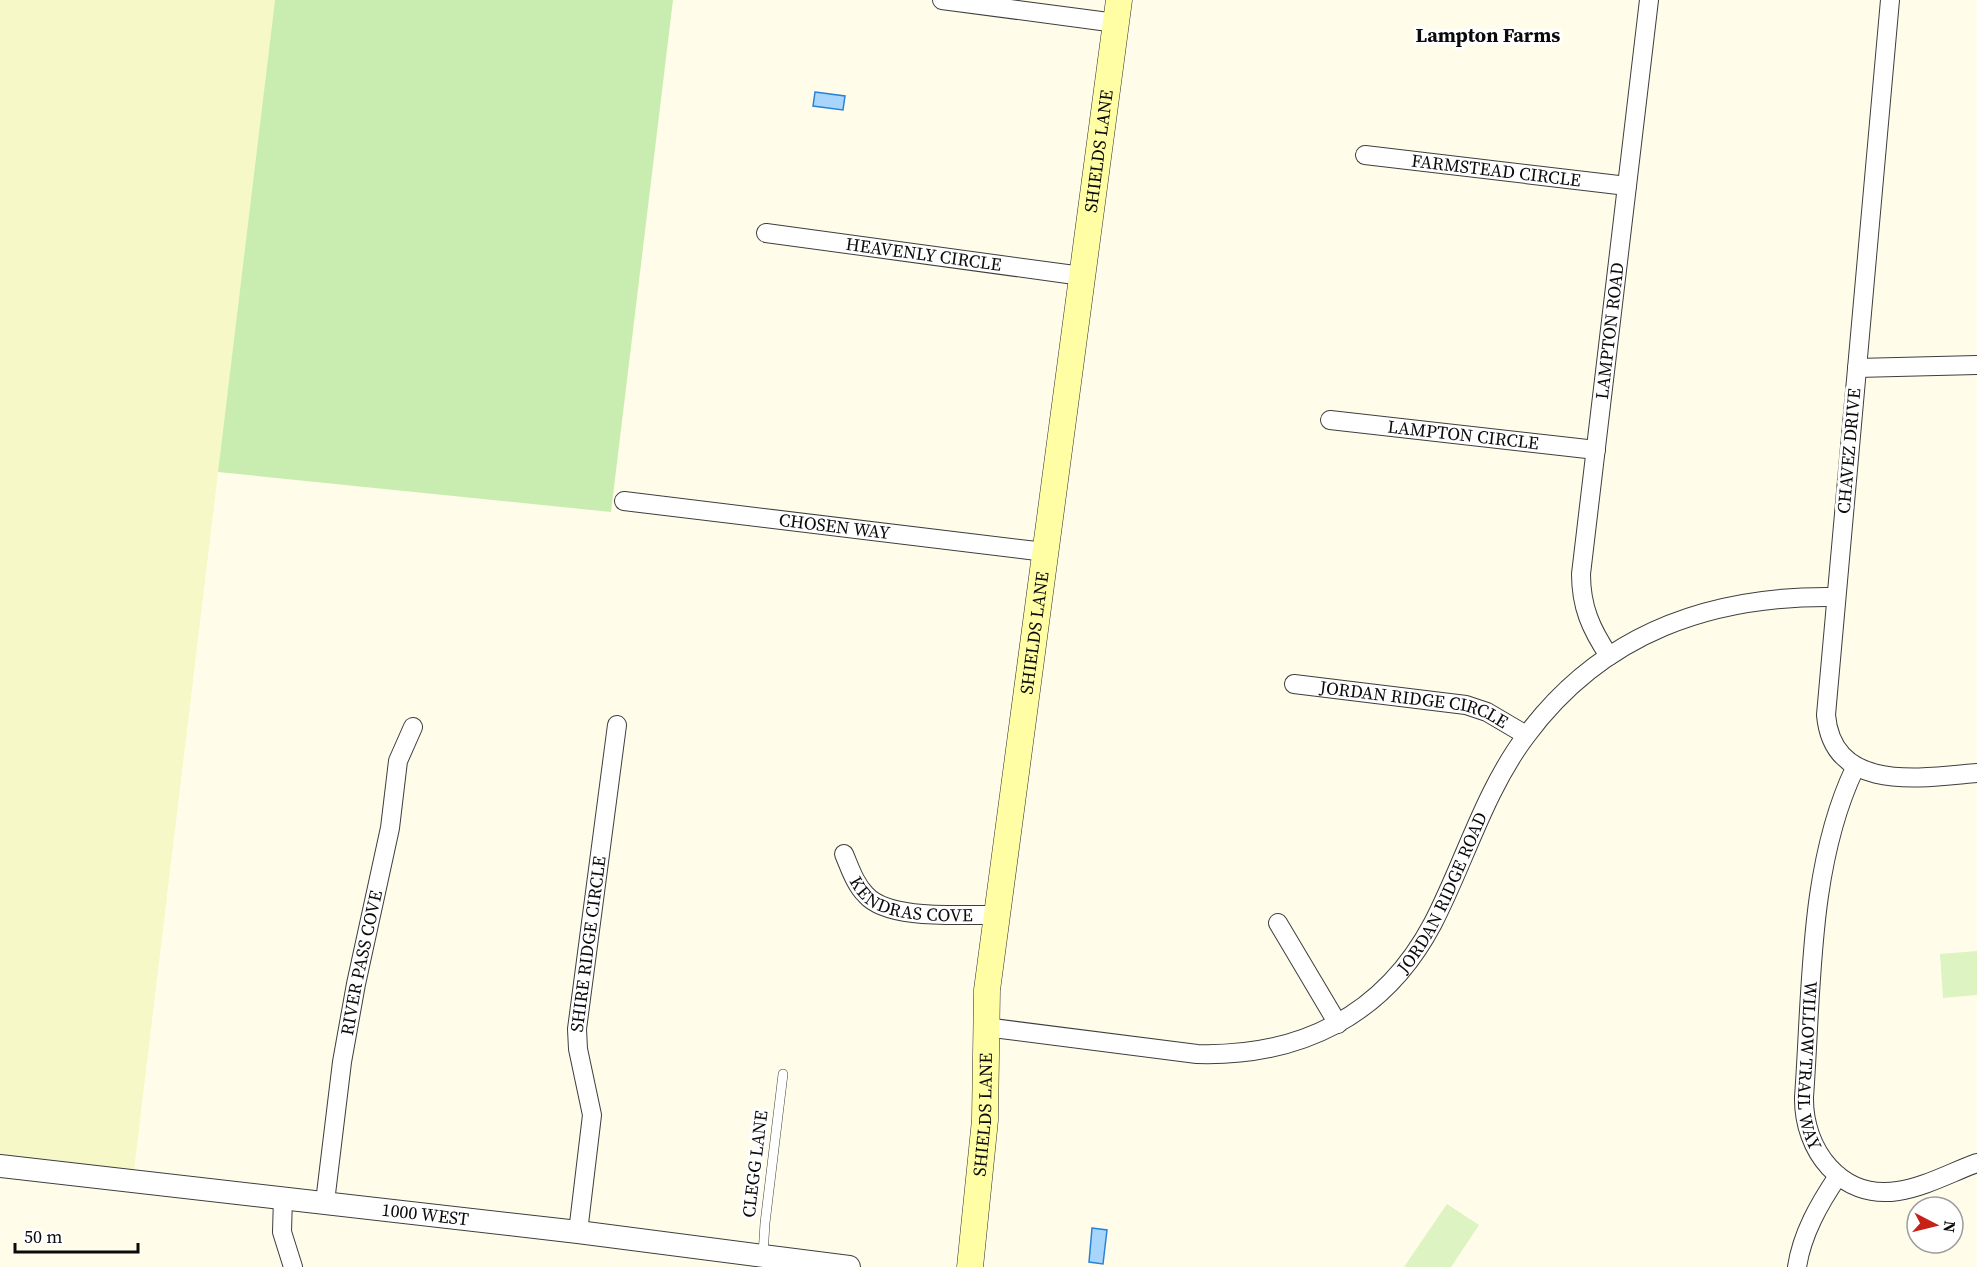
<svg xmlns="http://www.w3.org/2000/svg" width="1977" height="1267" viewBox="0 0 1977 1267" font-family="'Source Serif 4',serif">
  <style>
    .farmland { fill: #f7f8c7 }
    .green { fill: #c9edb0 }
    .pitch { fill: #ddf3c2 }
    .water { fill: #a8d5fc; stroke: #2982da; stroke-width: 1.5 }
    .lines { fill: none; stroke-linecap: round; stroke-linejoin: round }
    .service-casing { stroke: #3e3e3e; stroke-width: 10 }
    .minor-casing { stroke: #3e3e3e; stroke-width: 20 }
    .tertiary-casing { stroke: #3e3e3e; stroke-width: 24 }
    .secondary-casing { stroke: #2d2d2d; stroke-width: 27 }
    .service { stroke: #fff; stroke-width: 9 }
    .minor { stroke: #fff; stroke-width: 18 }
    .tertiary { stroke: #fff; stroke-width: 22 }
    .secondary { stroke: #fffea4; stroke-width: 26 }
    .labels { text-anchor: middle; stroke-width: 6; stroke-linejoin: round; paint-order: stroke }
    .street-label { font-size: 18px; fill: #0b0b0b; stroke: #fff }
    .neighbourhood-label { font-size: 20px; font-weight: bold; fill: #0b0b0b; stroke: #fff }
  </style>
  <rect width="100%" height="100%" fill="#fffde9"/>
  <path class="farmland" d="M 0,0 L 275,0 L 134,1170 L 0,1154 Z"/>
  <path class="green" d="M 275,0 L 673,0 L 611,512 L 218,472 Z"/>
  <g class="pitch">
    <path d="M 1977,951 L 1977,995 L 1943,998 L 1940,954 Z"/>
    <path d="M 1447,1204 L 1479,1225 L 1451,1267 L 1404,1267 Z"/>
  </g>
  <g class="water">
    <path d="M 815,92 L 845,96 L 843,110 L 813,106 Z"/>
    <path d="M 1092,1228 L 1107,1230 L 1103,1264 L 1089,1262 Z"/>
  </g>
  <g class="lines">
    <defs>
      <path id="service" d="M 763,1255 L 765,1223 L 783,1074"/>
      <g id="minor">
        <path d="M 942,0 L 1116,23"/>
        <path d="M 1890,0 L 1826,715 C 1833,793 1920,778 1977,773"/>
        <path id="s1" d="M 1365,155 L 1627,186"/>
        <path id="s2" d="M 766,233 L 1082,276"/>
        <path d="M 1857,368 L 1977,365"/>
        <path id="s3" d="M 1330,420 L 1596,450"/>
        <path id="s4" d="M 624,501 L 1045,552"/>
        <path id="s5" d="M 1609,656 C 1591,629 1581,607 1581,574 L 1649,0"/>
        <path id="s6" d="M 1294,684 L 1466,705 L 1487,712 L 1526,735"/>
        <path id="s7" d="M 1855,768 C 1808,866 1812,990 1804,1097 C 1803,1150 1841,1200 1898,1191 C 1925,1187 1952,1172 1977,1163"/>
        <path id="s8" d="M 844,854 C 850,868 855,884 866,895 C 889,921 964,914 997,915"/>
        <path d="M 1278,923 L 1338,1024"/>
        <path id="s9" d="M 985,1027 L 1197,1054 C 1300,1057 1384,1016 1433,923 C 1465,861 1484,792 1526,736 C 1603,632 1712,595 1836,597"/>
        <path d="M 283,1197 L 282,1232 L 293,1267"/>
        <path id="s10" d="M 325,1202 L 342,1062 L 356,984 L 390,828 L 398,761 L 413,727"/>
        <path id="s11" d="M 578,1232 L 592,1115 L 578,1049 L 577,1029 L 617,725"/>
        <path d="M 1797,1267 C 1802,1234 1819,1204 1838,1176"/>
      </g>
      <g id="tertiary">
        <path id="s12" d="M 0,1166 L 578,1232 L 849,1267"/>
      </g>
      <g id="secondary">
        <path id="s13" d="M 970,1267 L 985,1120 L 987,990 L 1119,0"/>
      </g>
    </defs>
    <use href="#service" class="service-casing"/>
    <use href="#minor" class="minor-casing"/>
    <use href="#tertiary" class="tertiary-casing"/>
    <use href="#secondary" class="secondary-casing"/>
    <use href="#service" class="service"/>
    <use href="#minor" class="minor"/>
    <use href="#tertiary" class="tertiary"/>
    <use href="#secondary" class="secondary"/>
  </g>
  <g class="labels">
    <g class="street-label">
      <text dy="6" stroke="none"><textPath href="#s13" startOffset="1124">SHIELDS LANE</textPath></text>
      <text dy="6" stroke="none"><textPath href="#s1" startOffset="132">FARMSTEAD CIRCLE</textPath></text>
      <text dy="6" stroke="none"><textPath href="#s2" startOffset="159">HEAVENLY CIRCLE</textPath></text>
      <text dy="6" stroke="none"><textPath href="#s5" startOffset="333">LAMPTON ROAD</textPath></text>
      <text dy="6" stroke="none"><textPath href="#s3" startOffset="134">LAMPTON CIRCLE</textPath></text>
      <text transform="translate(1849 451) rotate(-85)" y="6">CHAVEZ DRIVE</text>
      <text dy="6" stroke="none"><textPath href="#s4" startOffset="212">CHOSEN WAY</textPath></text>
      <text dy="6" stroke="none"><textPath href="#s13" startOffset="638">SHIELDS LANE</textPath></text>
      <text dy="6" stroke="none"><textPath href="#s6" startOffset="122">JORDAN RIDGE CIRCLE</textPath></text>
      <text dy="6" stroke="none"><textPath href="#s9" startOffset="531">JORDAN RIDGE ROAD</textPath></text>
      <text dy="6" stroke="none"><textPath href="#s8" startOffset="92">KENDRAS COVE</textPath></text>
      <text dy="6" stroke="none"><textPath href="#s11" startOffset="291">SHIRE RIDGE CIRCLE</textPath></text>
      <text dy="6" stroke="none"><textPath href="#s10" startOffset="242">RIVER PASS COVE</textPath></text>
      <text dy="6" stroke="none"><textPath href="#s7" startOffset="304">WILLOW TRAIL WAY</textPath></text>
      <text dy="6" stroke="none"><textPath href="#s13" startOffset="153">SHIELDS LANE</textPath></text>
      <text transform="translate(755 1164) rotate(-83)" y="6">CLEGG LANE</text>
      <text dy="6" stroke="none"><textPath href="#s12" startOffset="428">1000 WEST</textPath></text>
    </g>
    <g class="neighbourhood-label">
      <text x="1488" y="42">Lampton Farms</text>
    </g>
  </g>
  <g transform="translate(1935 1225) rotate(97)"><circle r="28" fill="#ffffff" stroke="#9d9d9d" stroke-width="1.5"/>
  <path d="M0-4.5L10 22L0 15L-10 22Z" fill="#c72017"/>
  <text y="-9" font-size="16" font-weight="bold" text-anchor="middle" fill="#0b0b0b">N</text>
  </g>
  <path d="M15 1243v9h123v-9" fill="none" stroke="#0b0b0b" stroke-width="3"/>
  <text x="24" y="1243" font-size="18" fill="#0b0b0b" stroke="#ffffff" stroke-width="4.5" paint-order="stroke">50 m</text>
</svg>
